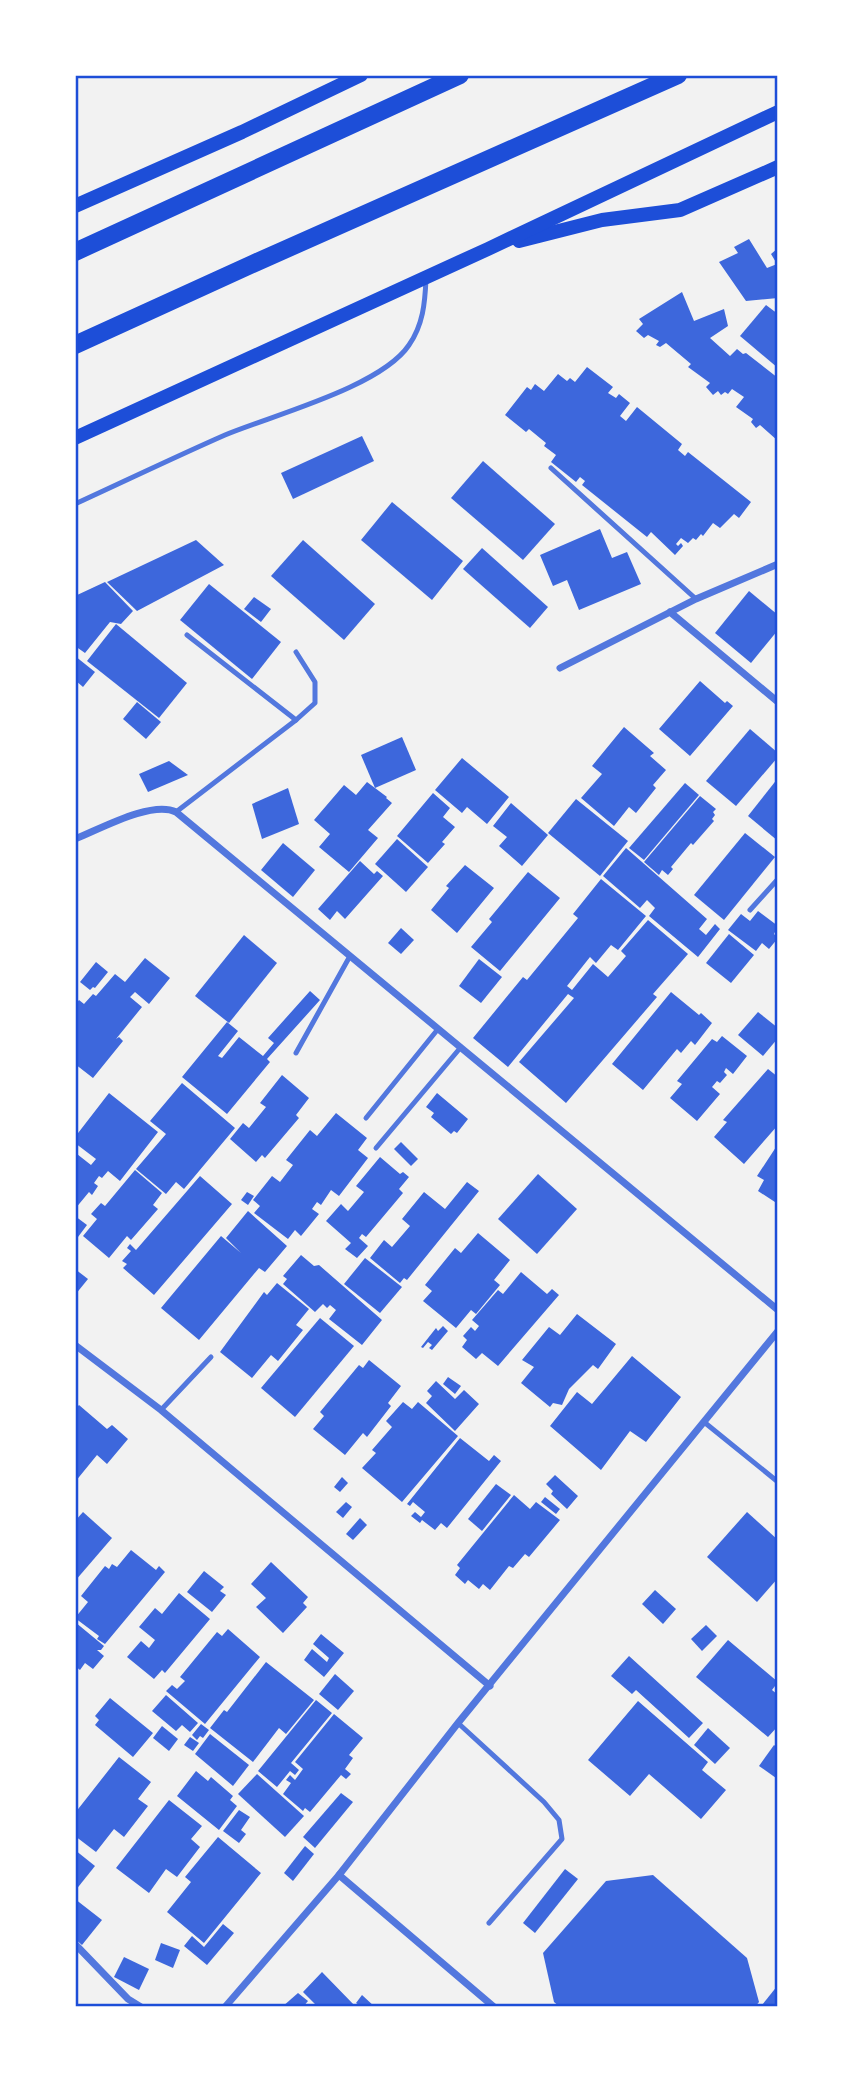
<svg xmlns="http://www.w3.org/2000/svg" width="853" height="2082" viewBox="0 0 853 2082" font-family="Rubik,sans-serif">
  <style>
    .building { fill: #3d67dc }
    .lines { fill: none; stroke-linecap: round; stroke-linejoin: round }
    .service { stroke: #5277de; stroke-width: 5 }
    .minor { stroke: #5277de; stroke-width: 7 }
    .secondary { stroke: #1d4ed8; stroke-width: 14 }
    .primary { stroke: #1d4ed8; stroke-width: 18 }
    .neatline { fill: none; stroke: #1d4ed8; stroke-width: 2.5 }
  </style>
  <rect width="100%" height="100%" fill="#f2f2f2"/>
  <g class="building">
    <path d="M 749,239 L 767,268 L 777,264 L 771,254 L 778,248 L 778,298 L 746,301 L 719,262 L 738,253 L 734,247 Z"/>
    <path d="M 682,292 L 694,321 L 724,309 L 728,326 L 710,338 L 730,356 L 737,349 L 743,354 L 746,353 L 778,378 L 778,441 L 760,425 L 756,428 L 751,422 L 753,419 L 736,407 L 744,397 L 732,389 L 728,394 L 725,392 L 721,395 L 718,391 L 713,395 L 706,387 L 710,383 L 688,367 L 691,364 L 666,343 L 660,347 L 656,345 L 659,341 L 648,335 L 644,338 L 636,331 L 643,324 L 639,319 Z"/>
    <path d="M 766,305 L 778,314 L 778,368 L 740,336 Z"/>
    <path d="M 587,367 L 613,387 L 608,393 L 616,398 L 619,394 L 630,403 L 620,416 L 626,421 L 637,407 L 682,444 L 678,450 L 685,456 L 688,452 L 751,502 L 739,518 L 734,514 L 720,528 L 713,523 L 703,536 L 701,534 L 696,540 L 693,538 L 688,543 L 681,538 L 676,544 L 678,546 L 681,543 L 683,546 L 675,555 L 651,532 L 647,537 L 582,485 L 585,481 L 580,477 L 576,482 L 551,462 L 556,455 L 544,446 L 546,443 L 529,429 L 526,432 L 505,415 L 527,387 L 531,390 L 535,384 L 544,391 L 558,374 L 567,381 L 570,378 L 575,382 Z"/>
    <path d="M 362,436 L 374,461 L 293,499 L 281,473 Z"/>
    <path d="M 483,461 L 555,524 L 523,560 L 451,498 Z"/>
    <path d="M 392,502 L 463,561 L 432,600 L 361,540 Z"/>
    <path d="M 600,529 L 612,558 L 627,552 L 641,584 L 579,610 L 567,580 L 553,586 L 540,555 Z"/>
    <path d="M 196,540 L 224,565 L 137,611 L 107,582 Z"/>
    <path d="M 303,540 L 375,604 L 344,640 L 271,576 Z"/>
    <path d="M 482,548 L 548,607 L 530,628 L 463,569 Z"/>
    <path d="M 105,582 L 133,611 L 121,624 L 110,622 L 85,653 L 75,646 L 75,596 Z"/>
    <path d="M 209,584 L 281,642 L 252,679 L 180,620 Z"/>
    <path d="M 749,591 L 778,615 L 778,630 L 751,663 L 715,633 Z"/>
    <path d="M 254,597 L 271,609 L 261,622 L 244,609 Z"/>
    <path d="M 116,624 L 187,683 L 159,718 L 87,661 Z"/>
    <path d="M 75,656 L 95,672 L 83,687 L 75,680 Z"/>
    <path d="M 700,681 L 725,703 L 727,701 L 733,706 L 690,756 L 659,729 Z"/>
    <path d="M 137,702 L 161,722 L 146,739 L 123,719 Z"/>
    <path d="M 624,727 L 654,753 L 650,756 L 666,770 L 653,785 L 656,788 L 636,813 L 629,807 L 614,826 L 581,798 L 602,774 L 592,766 Z"/>
    <path d="M 750,729 L 778,753 L 778,757 L 736,806 L 706,781 Z"/>
    <path d="M 402,737 L 416,770 L 375,788 L 361,755 Z"/>
    <path d="M 462,758 L 509,797 L 487,824 L 467,807 L 462,813 L 435,790 Z"/>
    <path d="M 169,761 L 188,775 L 148,792 L 139,774 Z"/>
    <path d="M 778,778 L 778,841 L 748,816 Z"/>
    <path d="M 367,782 L 387,797 L 386,798 L 392,803 L 368,830 L 378,838 L 349,872 L 319,847 L 330,834 L 314,820 L 344,785 L 356,795 Z"/>
    <path d="M 685,783 L 699,795 L 644,860 L 629,848 Z"/>
    <path d="M 288,788 L 299,824 L 262,839 L 252,804 Z"/>
    <path d="M 433,793 L 450,808 L 443,817 L 455,827 L 442,842 L 445,844 L 428,863 L 397,836 Z"/>
    <path d="M 700,796 L 716,809 L 713,812 L 715,815 L 712,819 L 714,821 L 693,845 L 691,843 L 671,867 L 673,869 L 668,875 L 662,870 L 659,875 L 644,862 Z"/>
    <path d="M 576,799 L 628,841 L 600,876 L 548,833 Z"/>
    <path d="M 511,803 L 548,835 L 522,866 L 499,846 L 507,837 L 493,826 Z"/>
    <path d="M 745,833 L 775,857 L 724,920 L 694,895 Z"/>
    <path d="M 397,839 L 428,867 L 406,892 L 375,864 Z"/>
    <path d="M 283,843 L 315,870 L 293,897 L 261,870 Z"/>
    <path d="M 626,848 L 707,919 L 699,929 L 706,935 L 715,924 L 720,929 L 698,957 L 649,916 L 655,908 L 647,900 L 640,908 L 603,876 Z"/>
    <path d="M 360,861 L 374,874 L 377,871 L 383,876 L 345,919 L 337,911 L 330,920 L 318,909 Z"/>
    <path d="M 465,865 L 494,888 L 457,933 L 431,910 L 449,888 L 446,886 Z"/>
    <path d="M 528,872 L 560,898 L 500,971 L 471,947 L 492,922 L 489,919 Z"/>
    <path d="M 601,879 L 646,916 L 618,950 L 611,945 L 596,963 L 590,957 L 567,986 L 572,990 L 593,964 L 608,977 L 626,956 L 621,951 L 648,920 L 688,954 L 653,994 L 657,997 L 566,1103 L 519,1062 L 574,998 L 568,994 L 508,1067 L 473,1038 L 523,977 L 527,980 L 578,918 L 573,914 Z"/>
    <path d="M 758,911 L 778,926 L 774,934 L 778,938 L 769,949 L 762,943 L 756,951 L 728,930 L 741,914 L 750,921 Z"/>
    <path d="M 401,928 L 414,940 L 401,954 L 388,943 Z"/>
    <path d="M 729,934 L 754,955 L 731,983 L 706,963 Z"/>
    <path d="M 244,935 L 277,963 L 229,1023 L 195,996 Z"/>
    <path d="M 145,958 L 170,978 L 149,1004 L 135,992 L 130,997 L 142,1007 L 116,1039 L 119,1037 L 123,1041 L 93,1078 L 75,1064 L 75,1005 L 79,1000 L 84,1004 L 93,994 L 96,996 L 115,974 L 125,982 Z"/>
    <path d="M 479,959 L 502,977 L 481,1003 L 459,986 Z"/>
    <path d="M 96,962 L 108,972 L 95,988 L 93,987 L 90,990 L 80,982 Z"/>
    <path d="M 310,991 L 320,1000 L 267,1059 L 270,1062 L 227,1114 L 182,1077 L 227,1022 L 238,1031 L 218,1056 L 222,1058 L 239,1037 L 263,1056 L 274,1043 L 268,1038 Z"/>
    <path d="M 671,992 L 699,1015 L 701,1013 L 712,1023 L 695,1045 L 691,1041 L 681,1053 L 677,1049 L 643,1090 L 612,1064 Z"/>
    <path d="M 758,1012 L 778,1028 L 778,1038 L 763,1056 L 738,1035 Z"/>
    <path d="M 722,1036 L 747,1056 L 733,1074 L 726,1068 L 724,1072 L 727,1075 L 720,1083 L 717,1081 L 712,1087 L 720,1094 L 697,1121 L 670,1098 L 682,1084 L 677,1081 L 712,1039 L 717,1042 Z"/>
    <path d="M 768,1069 L 778,1077 L 778,1125 L 744,1164 L 714,1137 L 727,1122 L 723,1120 Z"/>
    <path d="M 282,1075 L 309,1098 L 296,1115 L 299,1118 L 265,1158 L 262,1155 L 256,1162 L 230,1139 L 243,1123 L 249,1128 L 266,1107 L 260,1103 Z"/>
    <path d="M 182,1083 L 235,1128 L 184,1189 L 176,1182 L 166,1194 L 136,1169 L 166,1134 L 150,1121 Z"/>
    <path d="M 109,1093 L 158,1132 L 120,1181 L 108,1171 L 102,1178 L 99,1176 L 94,1183 L 98,1186 L 92,1195 L 89,1192 L 75,1209 L 75,1157 L 77,1154 L 91,1165 L 96,1159 L 75,1143 L 75,1137 Z"/>
    <path d="M 437,1093 L 468,1119 L 457,1133 L 454,1131 L 451,1134 L 431,1117 L 434,1113 L 426,1107 Z"/>
    <path d="M 336,1113 L 367,1138 L 358,1150 L 368,1158 L 339,1196 L 331,1190 L 321,1205 L 317,1202 L 312,1209 L 319,1214 L 301,1236 L 295,1230 L 288,1239 L 254,1213 L 260,1206 L 253,1200 L 272,1176 L 280,1182 L 293,1165 L 286,1160 L 310,1130 L 317,1136 Z"/>
    <path d="M 401,1142 L 418,1159 L 411,1166 L 394,1149 Z"/>
    <path d="M 778,1144 L 778,1204 L 758,1191 L 764,1180 L 757,1176 Z"/>
    <path d="M 380,1157 L 400,1174 L 403,1172 L 409,1177 L 399,1189 L 403,1193 L 366,1237 L 362,1234 L 359,1238 L 368,1246 L 357,1258 L 345,1249 L 351,1243 L 326,1221 L 341,1204 L 348,1211 L 364,1192 L 356,1186 Z"/>
    <path d="M 135,1170 L 162,1193 L 153,1205 L 158,1209 L 131,1240 L 127,1236 L 109,1258 L 83,1236 L 97,1219 L 91,1214 L 101,1203 L 105,1206 Z"/>
    <path d="M 538,1174 L 577,1209 L 537,1254 L 498,1219 Z"/>
    <path d="M 200,1176 L 232,1204 L 154,1295 L 123,1268 L 127,1264 L 122,1261 L 131,1251 L 127,1248 L 130,1244 L 136,1250 Z"/>
    <path d="M 467,1182 L 479,1191 L 407,1280 L 404,1278 L 400,1283 L 370,1258 L 384,1240 L 392,1247 L 410,1226 L 402,1219 L 424,1192 L 445,1209 Z"/>
    <path d="M 247,1192 L 254,1196 L 248,1205 L 241,1200 Z"/>
    <path d="M 248,1211 L 287,1246 L 265,1272 L 259,1268 L 199,1340 L 161,1308 L 221,1236 L 241,1253 L 226,1238 Z"/>
    <path d="M 75,1216 L 87,1225 L 75,1241 Z"/>
    <path d="M 478,1233 L 510,1260 L 494,1280 L 500,1285 L 476,1314 L 471,1310 L 456,1328 L 423,1301 L 432,1291 L 425,1285 L 455,1248 L 461,1253 Z"/>
    <path d="M 301,1255 L 314,1266 L 319,1265 L 382,1320 L 362,1345 L 329,1319 L 336,1310 L 330,1305 L 327,1308 L 323,1304 L 315,1312 L 283,1284 L 287,1279 L 283,1276 Z"/>
    <path d="M 365,1258 L 402,1287 L 380,1313 L 344,1284 Z"/>
    <path d="M 75,1269 L 88,1279 L 75,1295 Z"/>
    <path d="M 521,1272 L 547,1294 L 552,1289 L 559,1295 L 498,1366 L 482,1353 L 476,1359 L 462,1347 L 467,1340 L 463,1336 L 471,1327 L 475,1331 L 479,1326 L 472,1320 L 498,1290 L 503,1294 Z"/>
    <path d="M 277,1283 L 309,1309 L 296,1325 L 303,1330 L 278,1361 L 271,1355 L 252,1378 L 220,1352 L 264,1292 L 267,1295 Z"/>
    <path d="M 577,1314 L 616,1344 L 598,1369 L 593,1365 L 569,1389 L 562,1405 L 553,1403 L 550,1407 L 521,1383 L 534,1367 L 522,1360 L 549,1327 L 560,1335 Z"/>
    <path d="M 320,1318 L 354,1346 L 295,1417 L 261,1388 Z"/>
    <path d="M 443,1326 L 448,1331 L 432,1350 L 429,1348 L 432,1345 L 428,1342 L 423,1348 L 421,1347 L 436,1328 L 438,1331 Z"/>
    <path d="M 632,1356 L 681,1397 L 646,1442 L 630,1431 L 601,1470 L 550,1426 L 577,1392 L 592,1404 Z"/>
    <path d="M 369,1360 L 401,1386 L 388,1403 L 391,1406 L 367,1437 L 363,1433 L 345,1455 L 313,1429 L 324,1416 L 320,1412 L 359,1365 L 363,1368 Z"/>
    <path d="M 448,1377 L 461,1386 L 455,1394 L 443,1384 Z"/>
    <path d="M 436,1381 L 455,1399 L 464,1390 L 479,1404 L 455,1431 L 426,1403 L 432,1396 L 427,1391 Z"/>
    <path d="M 403,1402 L 412,1409 L 418,1402 L 458,1436 L 402,1502 L 362,1468 L 376,1453 L 372,1450 L 392,1427 L 386,1421 Z"/>
    <path d="M 79,1405 L 107,1429 L 112,1425 L 128,1439 L 107,1464 L 97,1455 L 75,1482 L 75,1409 Z"/>
    <path d="M 460,1438 L 489,1461 L 494,1455 L 501,1461 L 447,1528 L 441,1523 L 435,1530 L 422,1520 L 420,1523 L 411,1516 L 415,1512 L 421,1517 L 425,1512 L 413,1502 L 410,1506 L 407,1504 Z"/>
    <path d="M 555,1475 L 578,1496 L 567,1509 L 551,1494 L 553,1491 L 546,1484 Z"/>
    <path d="M 342,1477 L 348,1483 L 340,1492 L 334,1487 Z"/>
    <path d="M 496,1484 L 511,1495 L 482,1531 L 468,1519 Z"/>
    <path d="M 514,1495 L 530,1509 L 536,1502 L 560,1520 L 529,1557 L 525,1554 L 513,1568 L 509,1566 L 490,1590 L 483,1584 L 479,1589 L 468,1580 L 465,1584 L 455,1575 L 460,1568 L 457,1565 Z"/>
    <path d="M 545,1497 L 560,1509 L 556,1514 L 541,1502 Z"/>
    <path d="M 346,1502 L 352,1507 L 343,1518 L 336,1512 Z"/>
    <path d="M 83,1512 L 112,1538 L 75,1581 L 75,1521 Z"/>
    <path d="M 747,1512 L 778,1540 L 778,1578 L 757,1602 L 707,1557 Z"/>
    <path d="M 360,1518 L 367,1525 L 353,1540 L 346,1534 Z"/>
    <path d="M 131,1550 L 156,1570 L 159,1566 L 165,1572 L 105,1644 L 97,1639 L 99,1636 L 75,1618 L 88,1602 L 81,1596 L 105,1566 L 109,1569 L 112,1564 L 117,1567 Z"/>
    <path d="M 271,1562 L 308,1597 L 303,1603 L 307,1607 L 283,1633 L 256,1607 L 266,1598 L 251,1584 Z"/>
    <path d="M 204,1571 L 224,1587 L 220,1591 L 226,1595 L 212,1612 L 187,1592 Z"/>
    <path d="M 655,1590 L 676,1609 L 663,1624 L 642,1604 Z"/>
    <path d="M 179,1593 L 210,1619 L 165,1673 L 162,1670 L 154,1679 L 127,1657 L 141,1641 L 149,1648 L 155,1640 L 139,1627 L 155,1608 L 162,1614 Z"/>
    <path d="M 75,1622 L 104,1646 L 101,1650 L 97,1650 L 104,1656 L 93,1669 L 85,1663 L 80,1670 L 75,1666 Z"/>
    <path d="M 706,1625 L 717,1636 L 702,1651 L 691,1639 Z"/>
    <path d="M 228,1629 L 260,1657 L 205,1724 L 166,1691 L 172,1685 L 177,1689 L 185,1681 L 180,1677 L 217,1632 L 222,1636 Z"/>
    <path d="M 321,1634 L 344,1653 L 324,1677 L 304,1660 L 312,1649 L 327,1662 L 329,1658 L 313,1644 Z"/>
    <path d="M 728,1640 L 778,1682 L 772,1690 L 778,1695 L 778,1726 L 768,1737 L 696,1677 Z"/>
    <path d="M 629,1656 L 703,1723 L 689,1738 L 636,1690 L 632,1694 L 611,1676 Z"/>
    <path d="M 266,1662 L 314,1700 L 286,1734 L 279,1728 L 253,1762 L 210,1728 L 224,1710 L 227,1712 Z"/>
    <path d="M 335,1674 L 354,1691 L 338,1710 L 319,1694 Z"/>
    <path d="M 166,1695 L 198,1723 L 190,1732 L 182,1725 L 176,1731 L 152,1711 Z"/>
    <path d="M 110,1698 L 153,1733 L 133,1757 L 95,1725 L 99,1720 L 95,1716 Z"/>
    <path d="M 316,1700 L 332,1713 L 291,1763 L 299,1770 L 295,1775 L 290,1771 L 277,1787 L 258,1771 Z"/>
    <path d="M 638,1701 L 708,1762 L 702,1770 L 726,1790 L 701,1819 L 649,1774 L 630,1796 L 588,1760 Z"/>
    <path d="M 334,1714 L 363,1738 L 349,1755 L 353,1758 L 345,1769 L 351,1774 L 346,1779 L 341,1775 L 310,1812 L 305,1808 L 303,1811 L 283,1794 L 291,1783 L 286,1780 L 290,1775 L 295,1780 L 303,1769 L 295,1762 Z"/>
    <path d="M 201,1724 L 209,1730 L 203,1738 L 200,1736 L 197,1740 L 192,1735 Z"/>
    <path d="M 162,1726 L 178,1739 L 169,1751 L 153,1738 Z"/>
    <path d="M 708,1728 L 730,1748 L 715,1764 L 694,1745 Z"/>
    <path d="M 210,1734 L 249,1765 L 233,1786 L 195,1754 Z"/>
    <path d="M 190,1737 L 199,1743 L 193,1751 L 184,1745 Z"/>
    <path d="M 774,1745 L 778,1748 L 776,1778 L 759,1766 Z"/>
    <path d="M 119,1757 L 151,1782 L 138,1799 L 148,1806 L 124,1837 L 114,1829 L 96,1852 L 75,1836 L 75,1813 Z"/>
    <path d="M 196,1771 L 208,1781 L 211,1777 L 233,1796 L 230,1800 L 237,1806 L 219,1830 L 177,1796 Z"/>
    <path d="M 257,1774 L 304,1816 L 285,1837 L 238,1794 Z"/>
    <path d="M 341,1793 L 353,1802 L 315,1848 L 303,1837 Z"/>
    <path d="M 169,1800 L 202,1826 L 191,1839 L 200,1847 L 177,1877 L 166,1869 L 149,1893 L 116,1868 Z"/>
    <path d="M 239,1810 L 250,1817 L 241,1830 L 246,1834 L 239,1843 L 223,1831 Z"/>
    <path d="M 218,1837 L 261,1873 L 204,1943 L 167,1912 L 191,1882 L 185,1877 Z"/>
    <path d="M 305,1846 L 314,1854 L 293,1881 L 284,1873 Z"/>
    <path d="M 75,1850 L 95,1866 L 75,1891 Z"/>
    <path d="M 565,1869 L 578,1879 L 535,1933 L 523,1923 Z"/>
    <path d="M 653,1875 L 747,1958 L 759,2002 L 755,2007 L 560,2007 L 554,2002 L 543,1953 L 606,1881 Z"/>
    <path d="M 75,1899 L 102,1920 L 82,1945 L 75,1939 Z"/>
    <path d="M 223,1924 L 234,1933 L 207,1965 L 184,1946 L 192,1936 L 204,1947 Z"/>
    <path d="M 161,1943 L 180,1950 L 173,1968 L 155,1960 Z"/>
    <path d="M 124,1957 L 149,1969 L 139,1990 L 114,1977 Z"/>
    <path d="M 322,1972 L 356,2007 L 312,2007 L 315,2004 L 303,1992 Z"/>
    <path d="M 778,1985 L 778,2007 L 764,2007 L 762,2005 Z"/>
    <path d="M 298,1993 L 308,2001 L 303,2007 L 282,2007 Z"/>
    <path d="M 362,1995 L 375,2007 L 357,2007 L 359,2005 L 356,2003 Z"/>
  </g>
  <g class="lines">
    <g class="service">
      <path d="M 551,468 L 696,599"/>
      <path d="M 75,504 C 125,481 175,457 225,435 C 273,415 381,387 409,345 C 423,325 425,303 426,279"/>
      <path d="M 187,635 L 296,720"/>
      <path d="M 176,812 L 296,720 L 315,703 L 315,682 L 296,652"/>
      <path d="M 750,910 L 778,879"/>
      <path d="M 296,1053 L 350,956"/>
      <path d="M 366,1118 L 438,1029"/>
      <path d="M 376,1148 L 461,1047"/>
      <path d="M 161,1410 L 211,1357"/>
      <path d="M 704,1422 L 778,1482"/>
      <path d="M 458,1723 L 544,1802 L 559,1820 L 562,1839 L 489,1923"/>
    </g>
    <g class="minor">
      <path d="M 670,612 L 778,702"/>
      <path d="M 560,668 L 696,599 L 778,564"/>
      <path d="M 75,839 C 100,829 152,800 176,812 L 778,1310"/>
      <path d="M 75,1345 L 161,1410 L 490,1686"/>
      <path d="M 339,1875 L 494,2007"/>
      <path d="M 75,1944 L 128,1999 L 141,2007"/>
      <path d="M 225,2007 L 339,1875 L 458,1723 L 778,1331"/>
    </g>
    <g class="secondary">
      <path d="M 75,206 L 242,132 L 361,75"/>
      <path d="M 519,241 L 602,220 L 680,210 L 778,167"/>
      <path d="M 75,438 L 488,249 L 778,112"/>
    </g>
    <g class="primary">
      <path d="M 75,252 L 460,75"/>
      <path d="M 75,345 L 257,262 L 678,75"/>
    </g>
  </g>
  <rect width="853" height="2082" fill="none" stroke="#ffffff" stroke-width="154"/>
  <rect x="77" y="77" width="699" height="1928" class="neatline"/>
</svg>
